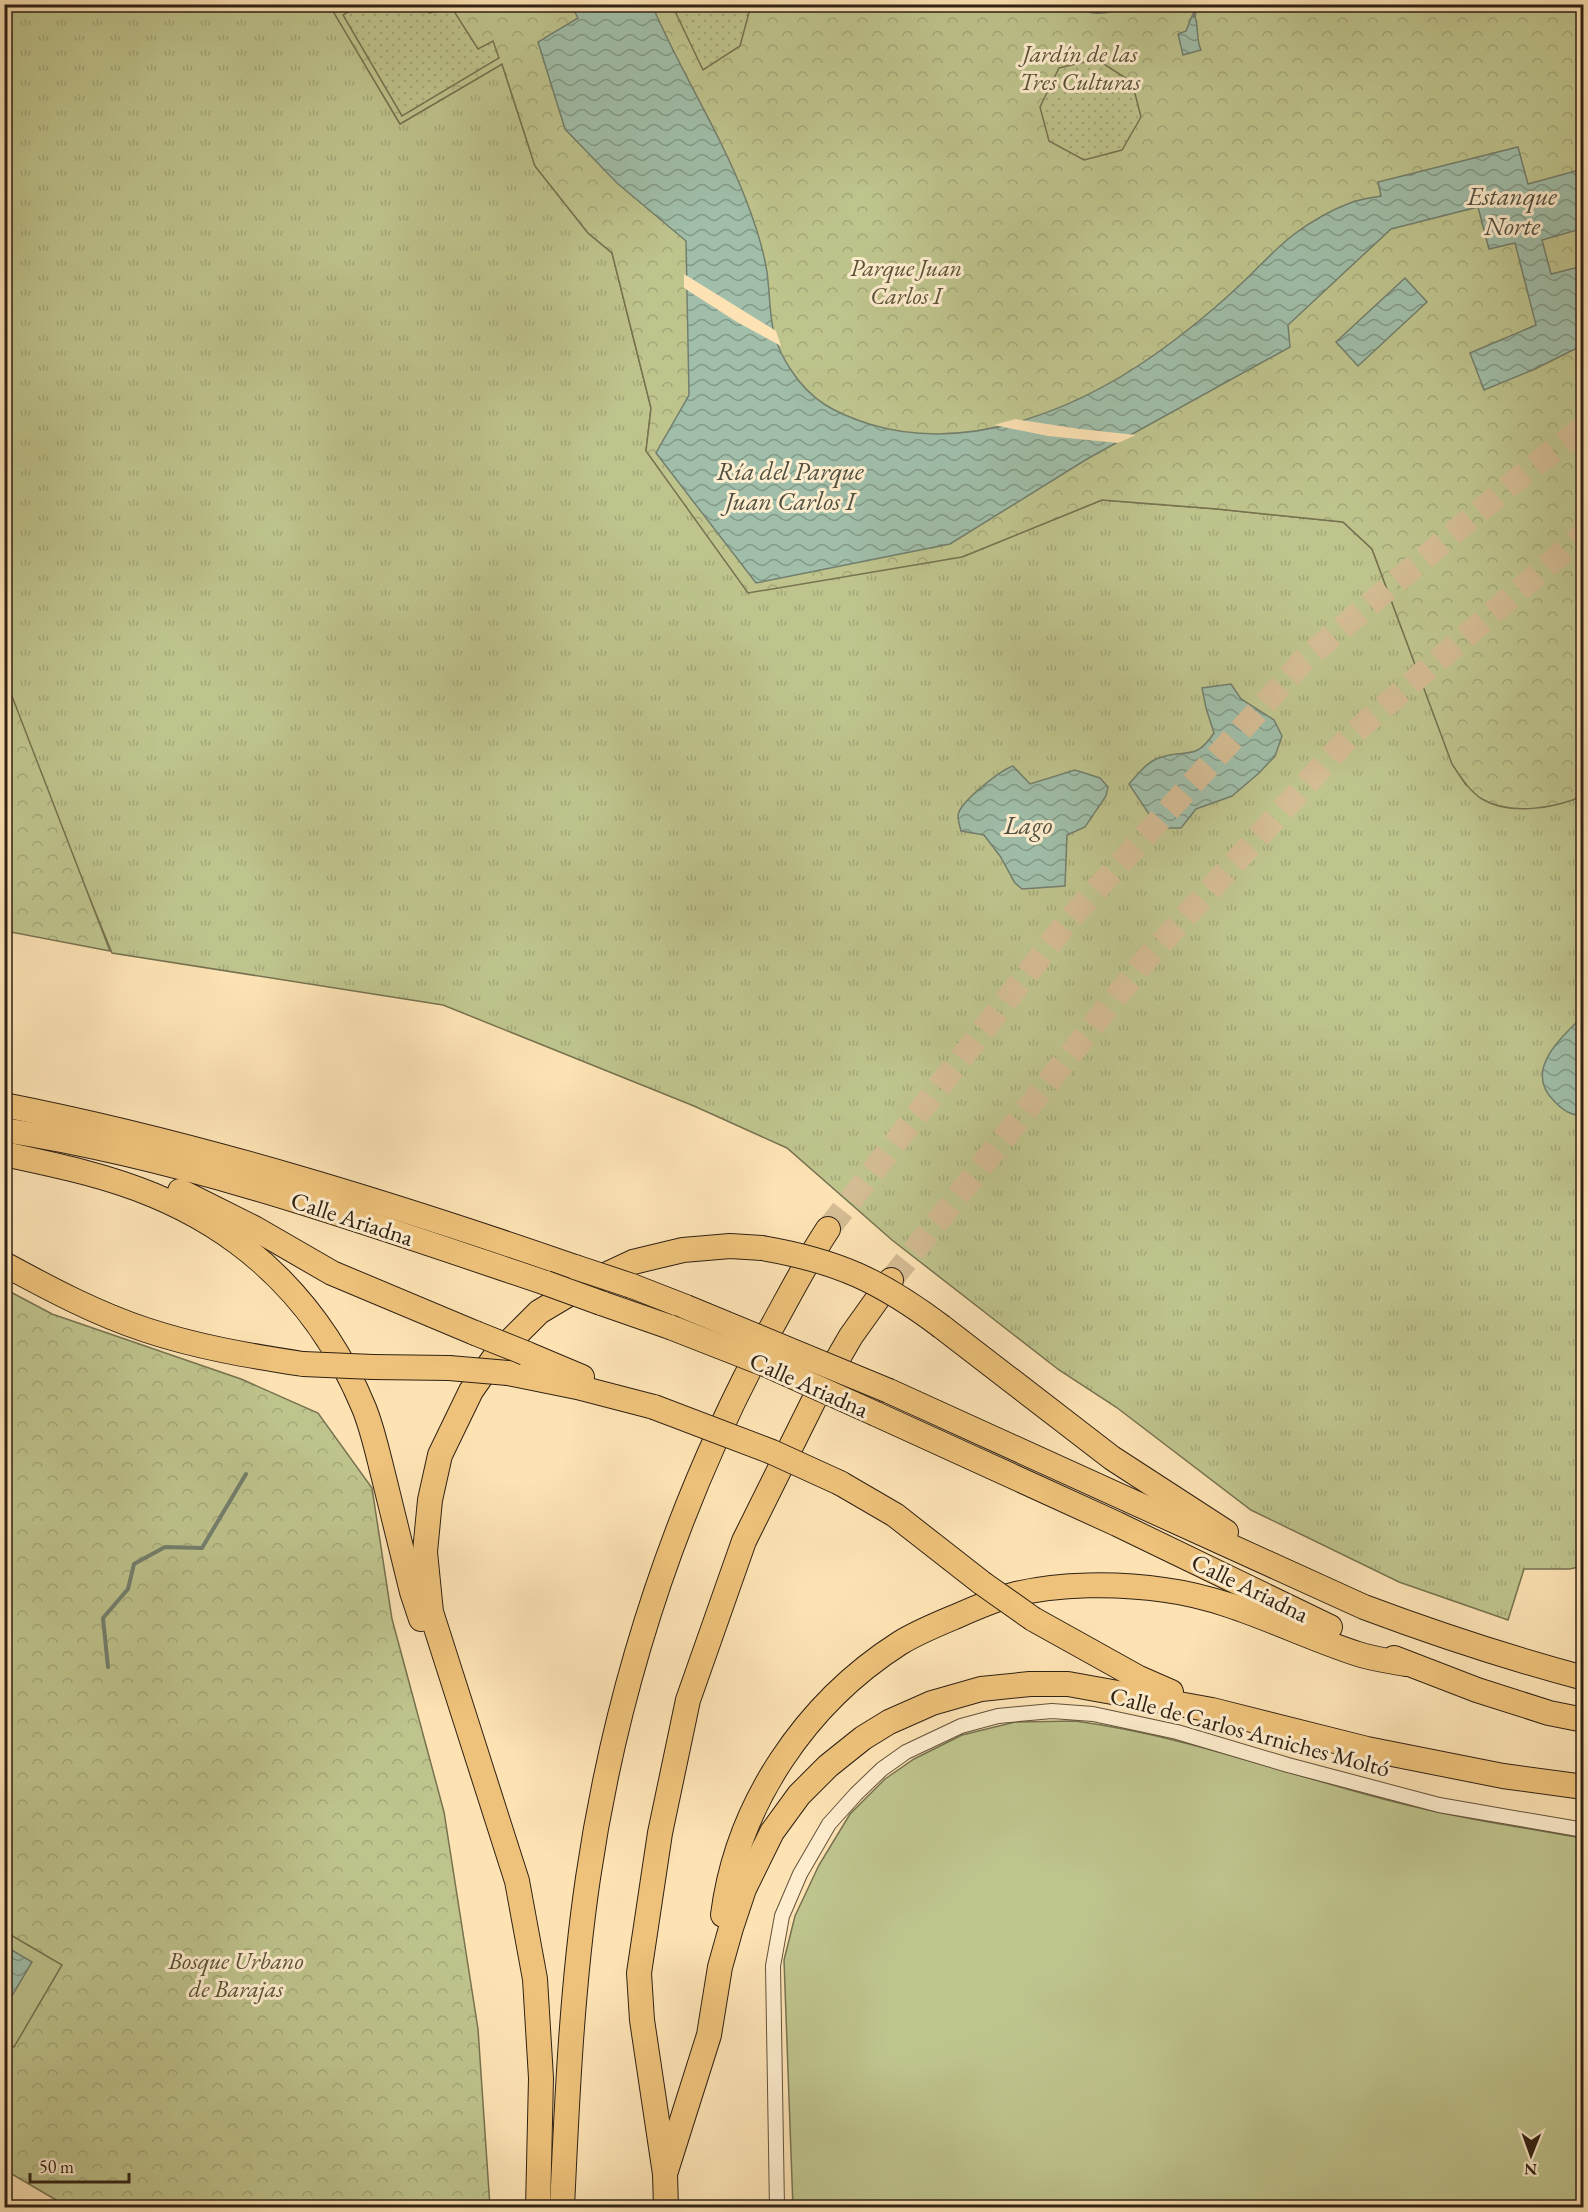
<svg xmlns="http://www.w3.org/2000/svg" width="1588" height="2212" viewBox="0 0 1588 2212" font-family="'EB Garamond',serif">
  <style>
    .grass { fill: url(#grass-tufts); stroke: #777250; stroke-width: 1.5 }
    .forest { fill: url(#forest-crowns); stroke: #777250; stroke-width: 1.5 }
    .garden { fill: url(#garden-dots); stroke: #777250; stroke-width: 1.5 }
    .pitch { fill: #bfc48d; stroke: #777250; stroke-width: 1.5 }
    .water { fill: url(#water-waves); stroke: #737f6d; stroke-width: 1.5 }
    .pier { fill: #fde3b4 }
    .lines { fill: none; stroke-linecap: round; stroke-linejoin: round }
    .stream { stroke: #737f6d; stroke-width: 4 }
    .highway-tunnel { stroke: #d4bc94; stroke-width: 24; stroke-dasharray: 24 12; stroke-linecap: butt }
    .street-casing { stroke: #62523b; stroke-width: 16 }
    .highway-casing { stroke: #2f2113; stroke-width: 26 }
    .street { stroke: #feedce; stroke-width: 14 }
    .highway { stroke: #eec27a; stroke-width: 24 }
    .highway-bridge-casing { stroke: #2f2113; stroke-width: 26; stroke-linecap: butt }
    .highway-bridge { stroke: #eec27a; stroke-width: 24 }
    .labels { text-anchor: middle; stroke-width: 6; stroke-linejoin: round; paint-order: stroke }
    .park-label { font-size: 24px; font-style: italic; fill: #5a5238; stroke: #feedce }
    .street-label { font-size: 24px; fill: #2f2113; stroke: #feedce }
    .water-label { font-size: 26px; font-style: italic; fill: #515040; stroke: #feedce }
  </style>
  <defs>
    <pattern id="grass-tufts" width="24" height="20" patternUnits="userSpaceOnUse" patternTransform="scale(1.5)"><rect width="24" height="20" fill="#bfc48d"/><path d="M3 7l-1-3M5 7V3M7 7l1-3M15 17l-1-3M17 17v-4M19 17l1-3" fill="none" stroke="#a4a879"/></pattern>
    <pattern id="forest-crowns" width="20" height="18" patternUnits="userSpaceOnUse" patternTransform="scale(1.5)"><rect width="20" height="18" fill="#bfc48d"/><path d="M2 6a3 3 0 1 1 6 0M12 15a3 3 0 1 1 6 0" fill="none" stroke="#a4a879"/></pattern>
    <pattern id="garden-dots" width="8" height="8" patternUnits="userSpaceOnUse" patternTransform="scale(1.5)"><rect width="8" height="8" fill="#bfc48d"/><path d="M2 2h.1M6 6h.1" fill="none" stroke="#a4a879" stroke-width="1.8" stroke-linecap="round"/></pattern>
    <pattern id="water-waves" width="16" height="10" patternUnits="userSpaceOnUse" patternTransform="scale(1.5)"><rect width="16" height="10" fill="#a0bea9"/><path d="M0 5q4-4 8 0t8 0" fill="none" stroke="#839a88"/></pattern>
  </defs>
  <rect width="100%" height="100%" fill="#fde3b4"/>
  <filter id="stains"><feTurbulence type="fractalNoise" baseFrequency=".00333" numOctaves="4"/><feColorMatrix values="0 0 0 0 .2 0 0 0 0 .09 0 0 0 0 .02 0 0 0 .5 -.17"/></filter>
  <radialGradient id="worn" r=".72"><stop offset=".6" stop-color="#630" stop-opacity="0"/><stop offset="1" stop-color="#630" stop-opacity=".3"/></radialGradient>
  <path class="grass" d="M 4,5 L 337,5 L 332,8 L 400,124 L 502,64 L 535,166 L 588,233 L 612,253 L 651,408 L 646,451 L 962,557 L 1102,500 L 1217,509 L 1343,522 L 1372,549 L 1452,763 L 1466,785 L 1547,806 L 1583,796 L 1583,1566 L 1570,1569 L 1524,1569 L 1508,1620 L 1399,1582 L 1251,1510 L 1116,1407 L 1059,1370 L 892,1240 L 787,1148 L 694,1106 L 443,1005 L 112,953 L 5,690 Z"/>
  <g class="forest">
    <path d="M 337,4 L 1583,5 L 1583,796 C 1555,808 1510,816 1482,799 C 1469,791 1460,776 1452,764 L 1372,549 L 1343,522 L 1217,509 L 1102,500 L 962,557 L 748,593 L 646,451 L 651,408 L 612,253 L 588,233 L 535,166 L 502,64 L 400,124 L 331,8 Z"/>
    <path d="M 5,678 L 110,951 L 5,931 Z"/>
    <path d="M 5,1289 L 52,1314 L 241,1379 L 318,1413 L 372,1488 L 392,1619 L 444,1812 L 478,2029 L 490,2207 L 68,2207 L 5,2170 Z"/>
  </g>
  <g class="garden">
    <path d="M 359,5 L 424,5 L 429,13 L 452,8 L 478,49 L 493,41 L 499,58 L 402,116 L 343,15 Z"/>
    <path d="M 672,5 L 751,5 L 740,46 L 703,70 Z"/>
    <path d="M 1096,59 L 1132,82 L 1141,117 L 1122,150 L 1084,160 L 1049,141 L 1040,107 L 1059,68 Z"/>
  </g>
  <g class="pitch">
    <path d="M 1075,1721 C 1182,1735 1283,1773 1387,1800 C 1452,1817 1518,1827 1583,1838 L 1583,2207 L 793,2208 L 784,1960 L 795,1916 L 819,1865 L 850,1814 L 885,1779 L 914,1759 L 962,1735 L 1015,1722 Z"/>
    <path d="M 4,1931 L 62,1965 L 14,2047 L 5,2042 Z"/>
  </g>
  <g class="water">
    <path d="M 571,5 L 652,5 C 680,71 720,132 746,200 C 755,223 763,247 767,272 C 772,311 767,335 791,370 C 811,401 835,413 869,424 C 974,456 1089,405 1172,342 C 1196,324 1220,304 1242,283 C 1259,267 1275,249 1293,235 C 1309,223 1331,210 1350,203 C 1359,199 1371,198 1381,196 L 1378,182 L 1518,147 L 1528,184 L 1583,169 L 1583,255 L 1577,230 L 1542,240 L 1551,274 L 1583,266 L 1583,345 L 1535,369 L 1484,390 L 1470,353 L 1536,325 L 1515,243 L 1489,249 L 1478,207 L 1391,229 L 1288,325 L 1290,347 L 1087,459 L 950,544 L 756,583 L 656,453 L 689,395 L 686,241 L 617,183 L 565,129 L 538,42 L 578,18 Z"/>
    <path d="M 1192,16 L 1195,17 C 1199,28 1196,40 1201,50 L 1183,55 L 1178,34 L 1186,31 Z"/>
    <path d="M 1405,278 L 1427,302 L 1358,366 L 1336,342 Z"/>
    <path d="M 1231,684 L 1241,699 L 1274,720 L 1282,736 L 1275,756 L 1259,773 L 1232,796 L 1196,809 L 1181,828 L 1166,828 L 1151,817 L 1129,784 C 1138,774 1148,760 1162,757 C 1188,749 1195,761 1214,733 L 1206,708 L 1202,688 Z"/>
    <path d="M 1013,766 L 1030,784 L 1075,770 L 1100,778 L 1108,787 L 1106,796 L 1085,827 L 1067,835 L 1065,886 L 1022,889 L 1015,883 L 1000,856 L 984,835 L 961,831 C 960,827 958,821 958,816 C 958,803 1001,770 1013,766 Z"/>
    <path d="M 1583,1016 L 1583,1116 C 1579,1115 1574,1115 1570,1113 C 1564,1111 1559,1106 1555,1102 C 1522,1071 1561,1038 1583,1016 Z"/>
    <path d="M 5,1946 L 32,1962 L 6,2006 L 4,2005 Z"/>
  </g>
  <g class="pier">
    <path d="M 684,274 L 776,331 L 781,346 L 737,322 L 684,288 Z"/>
    <path d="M 1015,419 L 1080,429 L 1136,435 L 1118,443 L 1048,436 L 994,425 Z"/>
  </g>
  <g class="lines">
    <g class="stream">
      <path d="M 1075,4 C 1091,15 1108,14 1124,4"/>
      <path d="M 1194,16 L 1196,4"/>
      <path d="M 108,1667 L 103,1618 L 128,1589 L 134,1564 L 165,1547 L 202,1548 L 246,1474"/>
    </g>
    <g class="highway-tunnel">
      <path d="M 828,1229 L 1069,920 L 1304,660 L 1515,481 L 1584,427"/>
      <path d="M 891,1280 L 1143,963 L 1349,737 L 1584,534"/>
    </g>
    <defs>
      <path id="street" d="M 777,2208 L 773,1966 L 782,1916 L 800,1874 L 829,1824 L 856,1794 L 882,1769 L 906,1752 L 961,1726 L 998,1716 L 1052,1711 L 1093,1714 L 1177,1732 L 1288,1765 L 1439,1805 L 1584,1830"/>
      <g id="highway">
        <path d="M 4,1105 C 197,1143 390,1203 575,1267"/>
        <path d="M 4,1130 C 190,1159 368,1223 546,1283"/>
        <path d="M 4,1154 C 55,1165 105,1175 153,1195 C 252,1236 323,1309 364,1408 C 373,1430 378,1455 384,1478 C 393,1516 403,1554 412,1592 L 421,1619"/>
        <path d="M 180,1191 L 254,1228 L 332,1273 L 475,1333"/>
        <path d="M 4,1264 C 50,1289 97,1314 146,1330 C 197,1347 250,1356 303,1364"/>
        <path d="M 632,1286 L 686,1307"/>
        <path d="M 601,1303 L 670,1327"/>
        <path d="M 942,1327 L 1112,1458 L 1226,1532"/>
        <path d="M 525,1353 L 582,1377"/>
        <path d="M 373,1367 L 449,1368"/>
        <path d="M 508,1373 L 577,1387 L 654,1407"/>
        <path d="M 889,1391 L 1364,1607 C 1436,1634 1509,1658 1584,1678"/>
        <path d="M 876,1414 L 1117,1524 L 1330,1627"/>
        <path d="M 840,1483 L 895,1515 L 982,1583"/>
        <path d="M 1033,1619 L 1139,1678 L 1171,1692"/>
        <path d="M 1394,1658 L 1477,1690 L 1549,1713 L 1584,1720"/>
        <path d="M 723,1915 C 737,1804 806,1703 900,1643 C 918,1632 938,1624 957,1616 C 975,1608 993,1600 1012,1595 C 1058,1583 1118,1583 1165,1590 C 1234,1599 1293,1633 1358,1654 C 1373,1659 1390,1661 1406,1664"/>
        <path d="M 665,2174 L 709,2035 L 720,1967 L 731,1928 L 744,1889 L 772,1832 L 799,1795 L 828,1766 L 863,1738 L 889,1722 L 932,1703 L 981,1689 L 1030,1684 L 1068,1684 L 1212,1710 L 1367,1749 L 1503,1776 L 1584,1787"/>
        <path d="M 538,2208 L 541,2078 L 535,1979 L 517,1881 L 431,1612 L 425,1552 L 430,1500 L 440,1455 L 471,1391 L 496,1355 L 539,1312 L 586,1284 L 633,1262 L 683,1250 L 730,1246 L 762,1248"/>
        <path d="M 562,2208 C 567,2098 572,1987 588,1878 C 616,1687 677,1502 769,1332 C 788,1298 806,1262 828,1229"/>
        <path d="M 666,2208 L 665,2174 L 642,2020 L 639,1973 L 660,1833 L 688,1700 L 744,1541 L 814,1400 L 851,1336 L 891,1280"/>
      </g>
    </defs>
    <use href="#street" class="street-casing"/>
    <use href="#highway" class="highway-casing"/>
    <use href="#street" class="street"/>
    <use href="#highway" class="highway"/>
    <defs>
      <g id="highway-bridge">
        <path d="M 762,1248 C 838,1261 881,1281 942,1327"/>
        <path d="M 575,1267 L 632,1286"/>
        <path d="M 546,1283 L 601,1303"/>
        <path d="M 686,1307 L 889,1391"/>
        <path d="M 670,1327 L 767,1365 L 876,1414"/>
        <path d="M 475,1333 L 525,1353"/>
        <path d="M 303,1364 L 373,1367"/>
        <path d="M 449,1368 L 508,1373"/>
        <path d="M 654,1407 L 772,1452 L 840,1483"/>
        <path d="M 982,1583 L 1033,1619"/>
      </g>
    </defs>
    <use href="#highway-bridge" class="highway-bridge-casing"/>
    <use href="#highway-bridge" class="highway-bridge"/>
  </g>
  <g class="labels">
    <g class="park-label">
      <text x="1080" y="62">Jardín de las<tspan x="1080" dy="28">Tres Culturas</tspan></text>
      <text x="906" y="276">Parque Juan<tspan x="906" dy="28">Carlos I</tspan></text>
      <text x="236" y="1969">Bosque Urbano<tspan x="236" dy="28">de Barajas</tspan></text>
    </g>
    <g class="street-label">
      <text transform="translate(352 1219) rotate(18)" y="8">Calle Ariadna</text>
      <text transform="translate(809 1385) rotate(24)" y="8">Calle Ariadna</text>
      <text transform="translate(1250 1588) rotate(26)" y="8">Calle Ariadna</text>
      <text transform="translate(1250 1732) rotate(15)" y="8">Calle de Carlos Arniches Moltó</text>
    </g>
    <g class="water-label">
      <text x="1512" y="205">Estanque<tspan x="1512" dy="30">Norte</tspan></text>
      <text x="790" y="480">Ría del Parque<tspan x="790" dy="30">Juan Carlos I</tspan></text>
      <text x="1028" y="834">Lago</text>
    </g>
  </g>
  <rect width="1588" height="2212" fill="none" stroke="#fde3b4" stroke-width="24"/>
  <rect x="6" y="6" width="1576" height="2200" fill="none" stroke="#2f2113" stroke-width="3"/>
  <rect x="12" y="12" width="1564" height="2188" fill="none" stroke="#2f2113" stroke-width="1.5"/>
  <g transform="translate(1531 2155) rotate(181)" stroke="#feedce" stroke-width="4.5" paint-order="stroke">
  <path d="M0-4.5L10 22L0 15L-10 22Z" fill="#2f2113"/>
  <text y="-9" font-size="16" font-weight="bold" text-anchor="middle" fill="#2f2113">N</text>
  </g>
  <path d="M30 2173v9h99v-9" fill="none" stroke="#2f2113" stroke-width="3"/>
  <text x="39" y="2173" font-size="18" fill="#2f2113" stroke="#feedce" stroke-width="4.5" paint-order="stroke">50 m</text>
  <rect width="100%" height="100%" filter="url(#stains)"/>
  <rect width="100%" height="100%" fill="url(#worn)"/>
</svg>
